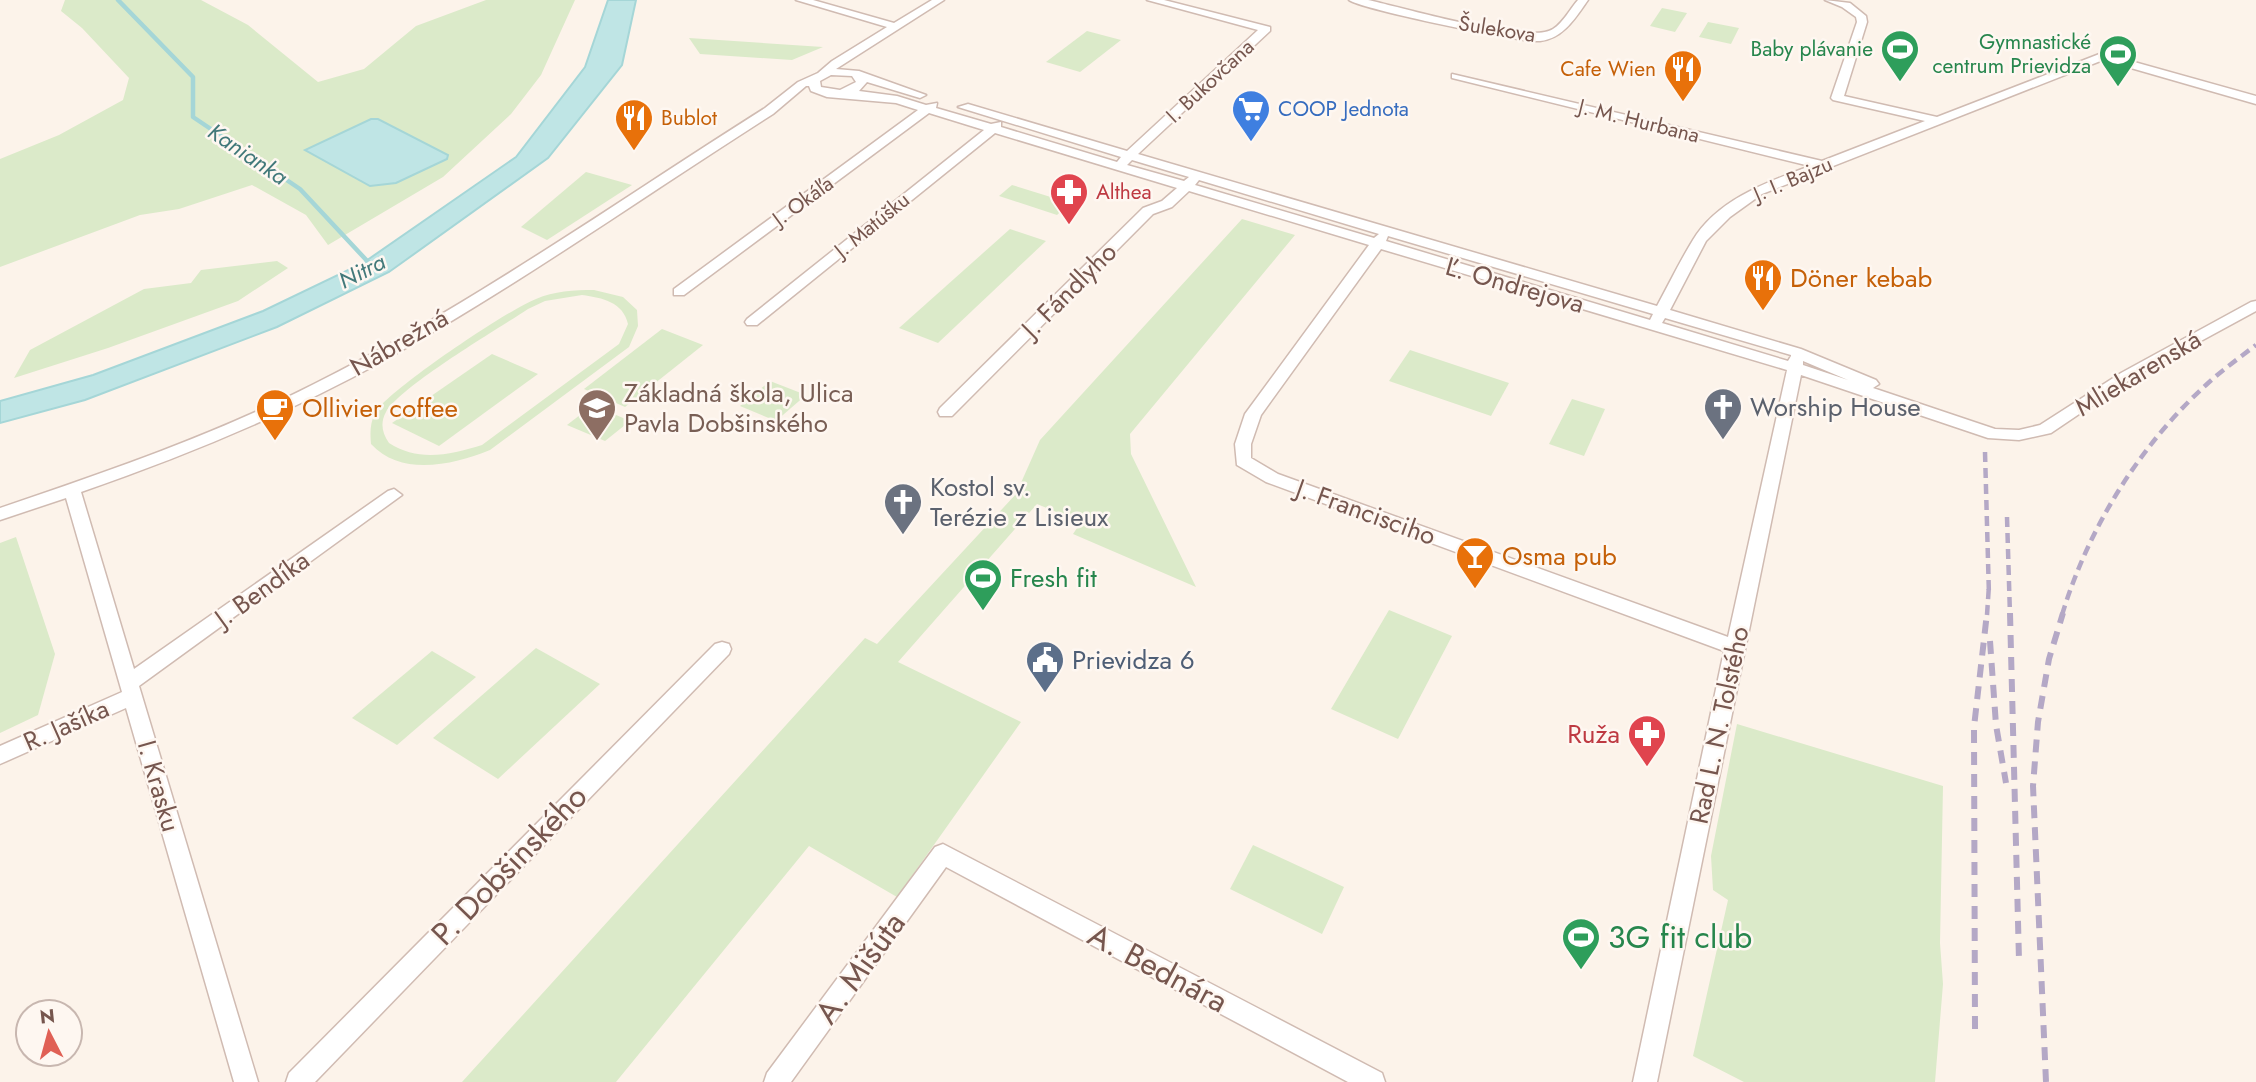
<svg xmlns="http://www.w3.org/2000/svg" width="2256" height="1082" viewBox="0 0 2256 1082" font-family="Jost,sans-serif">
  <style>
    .green { fill: #dbeac9; fill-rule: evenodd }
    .water { fill: #bfe5e5; stroke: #a5d6d7; stroke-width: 2 }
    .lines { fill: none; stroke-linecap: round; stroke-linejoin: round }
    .stream-far1 { stroke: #a5d6d7; stroke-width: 4.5 }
    .stream { stroke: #a5d6d7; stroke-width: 5 }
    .street-casing { stroke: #d0bbb2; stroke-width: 3 }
    .street { fill: #fff; fill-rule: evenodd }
    .rail-far1 { stroke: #b4a8c6; stroke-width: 4.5; stroke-dasharray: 10 6; stroke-linecap: butt }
    .rail { stroke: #b4a8c6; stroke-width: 6; stroke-dasharray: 13 9; stroke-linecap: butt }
    .labels { text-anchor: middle; stroke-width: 5; stroke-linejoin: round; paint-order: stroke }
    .far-street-label { font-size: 21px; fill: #76564e; stroke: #fef7f1 }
    .far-leisure-label { font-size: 21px; fill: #27864d; stroke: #fef7f1; text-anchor: end }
    .far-food-label { font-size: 21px; fill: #c56008; stroke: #fef7f1; text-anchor: end }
    .far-shop-label { font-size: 21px; fill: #366cbe; stroke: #fef7f1; text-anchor: start }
    .far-health-label { font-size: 21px; fill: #be3a42; stroke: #fef7f1; text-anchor: start }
    .far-water-label { font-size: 23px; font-style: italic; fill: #42797a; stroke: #fef7f1 }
    .food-label { font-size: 26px; fill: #c56008; stroke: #fef7f1; text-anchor: start }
    .street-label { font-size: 26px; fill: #76564e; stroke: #fef7f1 }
    .education-label { font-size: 26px; fill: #785e54; stroke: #fef7f1; text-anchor: start }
    .worship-label { font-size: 26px; fill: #5b616d; stroke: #fef7f1; text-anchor: start }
    .leisure-label { font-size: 26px; fill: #27864d; stroke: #fef7f1; text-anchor: start }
    .service-label { font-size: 26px; fill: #4e5e75; stroke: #fef7f1; text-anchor: start }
    .health-label { font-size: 26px; fill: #be3a42; stroke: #fef7f1; text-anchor: end }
    .near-street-label { font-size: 32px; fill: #76564e; stroke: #fef7f1 }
    .near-leisure-label { font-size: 32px; fill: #27864d; stroke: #fef7f1; text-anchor: start }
  </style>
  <rect width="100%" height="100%" fill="#fcf3ea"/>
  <g class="green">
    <path d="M 65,0 L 201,0 L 248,25 L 318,82 L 364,69 L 416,26 L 486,0 L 575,0 L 541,75 L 511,114 L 443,177 L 328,245 L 306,215 L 252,185 L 179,209 L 140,215 L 0,267 L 0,159 L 59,135 L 123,100 L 129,78 L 82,28 L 61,11 Z"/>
    <path d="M 1662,8 L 1687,13 L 1675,32 L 1650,26 Z"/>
    <path d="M 1708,22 L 1739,28 L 1731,44 L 1699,37 Z"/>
    <path d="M 1087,31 L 1121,40 L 1080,72 L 1046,62 Z"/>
    <path d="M 689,38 L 823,47 L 792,60 L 700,54 Z"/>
    <path d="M 586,172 L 632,185 L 547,240 L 521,227 Z"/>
    <path d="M 1012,185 L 1070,203 L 1057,215 L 999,196 Z"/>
    <path d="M 1242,219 L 1295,235 L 1130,434 L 1131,454 L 1196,587 L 1073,534 L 1081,522 L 1037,504 L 898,662 L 1021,722 L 897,897 L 809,846 L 616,1082 L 462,1082 L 865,638 L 877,644 L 1016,494 L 1040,440 Z"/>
    <path d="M 1010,229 L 1046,241 L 938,343 L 899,328 Z"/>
    <path d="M 277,261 L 288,268 L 238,301 L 108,348 L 14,378 L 30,350 L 144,289 L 191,283 L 201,270 Z"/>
    <path d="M 594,290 L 623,297 L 637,310 L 638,326 L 629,347 L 490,450 C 453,465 401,477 371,444 C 370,433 370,423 375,413 C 387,391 509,309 536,299 C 554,291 574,290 594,290 ZM 582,295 C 603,298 623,302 628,324 L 619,344 L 482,445 C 450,455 418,462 389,443 C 382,433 380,423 386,412 C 401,386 498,329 528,309 L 545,301 Z"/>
    <path d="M 662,329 L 703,345 L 625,407 L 584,389 Z"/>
    <path d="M 1410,350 L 1509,383 L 1491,416 L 1389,381 Z"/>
    <path d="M 492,354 L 538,374 L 439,446 L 392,423 Z"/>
    <path d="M 770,381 L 806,395 L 776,421 L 740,406 Z"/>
    <path d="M 1572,399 L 1605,409 L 1584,456 L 1549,444 Z"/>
    <path d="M 593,405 L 630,421 L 605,441 L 567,425 Z"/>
    <path d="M 16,537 L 55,654 L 38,715 L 0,733 L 0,543 Z"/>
    <path d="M 1389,610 L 1452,636 L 1398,739 L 1331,709 Z"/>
    <path d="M 536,648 L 600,684 L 498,779 L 433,738 Z"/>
    <path d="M 432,651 L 476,677 L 397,745 L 352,718 Z"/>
    <path d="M 1737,724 L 1943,786 L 1940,943 L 1943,984 L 1935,1082 L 1744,1082 L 1693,1056 L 1728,900 L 1713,890 L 1711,856 Z"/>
    <path d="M 1253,845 L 1344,887 L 1322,934 L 1230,889 Z"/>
  </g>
  <g class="water">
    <path d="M 608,0 L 636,0 L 622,65 L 548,158 L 389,272 L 277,327 L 85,400 L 0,423 L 0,401 L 93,375 L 263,311 L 363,263 L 516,157 L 585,67 Z"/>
    <path d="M 371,119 L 378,119 L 448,155 L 447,159 L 396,183 L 370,186 L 305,150 Z"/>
  </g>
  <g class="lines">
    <path class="stream-far1" d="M 118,0 L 193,77 L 193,117 L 300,189 L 370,264"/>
    <path class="stream" d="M 369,263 L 372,266"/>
    <defs>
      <g id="street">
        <path d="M 796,0 L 813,0 L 894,23 L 932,0 L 944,0 L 836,69 L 859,71 L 926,95 L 920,98 L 867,82 L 859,91 L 897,96 L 926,105 L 937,103 L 936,108 L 991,124 L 1001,122 L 1001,127 L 1117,162 L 1121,157 L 958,107 L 968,104 L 1127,151 L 1258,30 L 1147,0 L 1164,0 L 1270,27 L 1270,31 L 1138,154 L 1657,306 C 1669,284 1680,261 1693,240 C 1718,199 1768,182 1810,166 L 1452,78 L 1452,74 L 1822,161 L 1925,121 L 1833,100 L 1831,98 L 1857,22 L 1856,17 L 1842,7 L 1825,0 L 1850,3 L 1866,16 L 1867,22 L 1844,96 L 1937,117 L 2102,53 L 2256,96 L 2256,104 L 2103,60 L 1762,194 L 1730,217 L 1706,241 L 1670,310 L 1801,349 L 1876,380 L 1879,384 L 1873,388 L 1995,429 L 2019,430 L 2040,425 L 2121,373 L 2251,302 L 2256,301 L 2256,311 L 2131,379 L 2051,433 L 2019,440 L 1988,438 L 1801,375 L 1657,1082 L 1633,1082 L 1724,651 L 1266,482 L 1237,465 L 1235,444 L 1245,414 L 1369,245 L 1189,191 L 1172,207 L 1153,214 L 952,416 L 940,416 L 938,412 L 940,408 L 1143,208 L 1162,201 L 1177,188 L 995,133 L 757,325 L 747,325 L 745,322 L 747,319 L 984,130 L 929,113 L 684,295 L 674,295 L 674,289 L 918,110 L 896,103 L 827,97 L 811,91 L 809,86 L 806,86 L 773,114 C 644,196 517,286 383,361 C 287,414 185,456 81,492 L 134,669 L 388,491 L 394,489 L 402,495 L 139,686 L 258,1082 L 234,1082 L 126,708 L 0,764 L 0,746 L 122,692 L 66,498 L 0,520 L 0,508 C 106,472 214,435 314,384 C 472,305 616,202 765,108 L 798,82 L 818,73 L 832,61 L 887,27 ZM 831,75 L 852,76 L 856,82 L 840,90 L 821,87 L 820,81 ZM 1132,160 L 1189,177 L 1184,181 L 1127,165 ZM 1199,180 L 1379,234 L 1374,238 L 1195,185 ZM 1388,236 L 1653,314 L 1650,320 L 1386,241 ZM 1381,249 L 1787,370 L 1728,637 L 1278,474 L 1251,458 L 1251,444 L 1261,415 ZM 1665,318 L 1791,355 L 1791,356 L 1788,361 L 1662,323 ZM 1803,361 L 1848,380 L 1803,365 Z"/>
        <path d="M 1349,0 L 1368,0 C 1401,7 1529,45 1553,29 C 1563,23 1570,9 1578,0 L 1588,0 C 1576,17 1563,39 1540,41 C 1521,43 1362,9 1349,0 Z"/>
        <path d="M 722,642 L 729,644 L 731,649 L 729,654 L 315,1082 L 286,1082 L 289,1073 L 715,644 Z"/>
        <path d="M 943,844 L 1382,1073 L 1385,1082 L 1348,1082 L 946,867 L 791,1082 L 764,1082 L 767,1073 L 935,847 Z"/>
      </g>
    </defs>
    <use href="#street" class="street-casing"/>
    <use href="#street" class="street"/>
    <g class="rail-far1">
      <path d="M 1985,452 L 1989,596"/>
      <path d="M 2007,517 L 2010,615"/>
      <path d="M 1987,615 L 1989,585"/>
      <path d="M 2062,615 C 2088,529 2139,446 2206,385 C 2221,371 2239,358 2256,345"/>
    </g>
    <g class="rail">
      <path d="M 2010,613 L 2019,960"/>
      <path d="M 1990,641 L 1996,725 L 2006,783"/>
      <path d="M 1975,1029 L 1974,727 L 1987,613"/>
      <path d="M 2046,1082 L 2033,786 L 2038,722 L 2049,659 L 2063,613"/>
    </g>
  </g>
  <defs>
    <symbol id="stadium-pin" viewBox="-11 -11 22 30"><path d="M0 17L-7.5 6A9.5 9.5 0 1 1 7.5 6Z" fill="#2e9e5b" stroke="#fef7f1"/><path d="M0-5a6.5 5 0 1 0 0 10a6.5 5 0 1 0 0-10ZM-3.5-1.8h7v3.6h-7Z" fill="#fff"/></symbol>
    <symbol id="restaurant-pin" viewBox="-11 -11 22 30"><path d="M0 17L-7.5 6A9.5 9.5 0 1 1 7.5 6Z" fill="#e8710a" stroke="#fef7f1"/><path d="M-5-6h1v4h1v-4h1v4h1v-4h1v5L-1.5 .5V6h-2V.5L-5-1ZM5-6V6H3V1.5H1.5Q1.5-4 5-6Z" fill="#fff"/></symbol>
    <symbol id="supermarket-pin" viewBox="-11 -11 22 30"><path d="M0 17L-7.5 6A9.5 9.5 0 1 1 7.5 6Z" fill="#3f7fe0" stroke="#fef7f1"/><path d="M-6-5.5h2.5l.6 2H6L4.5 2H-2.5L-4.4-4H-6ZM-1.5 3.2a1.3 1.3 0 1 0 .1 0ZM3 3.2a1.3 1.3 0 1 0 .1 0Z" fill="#fff"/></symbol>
    <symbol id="pharmacy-pin" viewBox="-11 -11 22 30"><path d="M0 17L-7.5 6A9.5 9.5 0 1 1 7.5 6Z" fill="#e0444e" stroke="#fef7f1"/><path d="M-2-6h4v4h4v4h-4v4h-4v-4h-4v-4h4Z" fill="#fff"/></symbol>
    <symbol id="church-pin" viewBox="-11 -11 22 30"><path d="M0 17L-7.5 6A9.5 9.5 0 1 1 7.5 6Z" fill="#6b7280" stroke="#fef7f1"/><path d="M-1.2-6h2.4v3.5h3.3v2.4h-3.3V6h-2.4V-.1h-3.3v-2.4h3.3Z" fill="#fff"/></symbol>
    <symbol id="cafe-pin" viewBox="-11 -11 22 30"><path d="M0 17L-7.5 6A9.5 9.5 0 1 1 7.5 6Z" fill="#e8710a" stroke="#fef7f1"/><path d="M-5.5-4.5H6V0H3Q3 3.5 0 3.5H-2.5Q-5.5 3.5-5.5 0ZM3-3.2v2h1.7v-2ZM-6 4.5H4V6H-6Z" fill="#fff"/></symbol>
    <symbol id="school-pin" viewBox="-11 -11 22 30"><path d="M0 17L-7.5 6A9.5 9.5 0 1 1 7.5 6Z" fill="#8d6e63" stroke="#fef7f1"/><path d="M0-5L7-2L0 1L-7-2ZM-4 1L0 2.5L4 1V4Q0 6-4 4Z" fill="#fff"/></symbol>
    <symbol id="bar-pin" viewBox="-11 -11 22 30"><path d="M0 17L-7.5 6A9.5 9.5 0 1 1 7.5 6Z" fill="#e8710a" stroke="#fef7f1"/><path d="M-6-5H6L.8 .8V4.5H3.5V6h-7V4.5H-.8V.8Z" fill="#fff"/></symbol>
    <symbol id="civic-pin" viewBox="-11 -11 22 30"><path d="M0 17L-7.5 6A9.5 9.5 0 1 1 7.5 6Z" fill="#5c6f8a" stroke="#fef7f1"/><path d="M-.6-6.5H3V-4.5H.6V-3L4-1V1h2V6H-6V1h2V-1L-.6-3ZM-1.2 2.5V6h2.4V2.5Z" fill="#fff"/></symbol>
  </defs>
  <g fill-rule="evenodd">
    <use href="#stadium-pin" x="1878" y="27" width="44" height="60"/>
    <use href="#stadium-pin" x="2096" y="32" width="44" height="60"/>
    <use href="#restaurant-pin" x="1661" y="47" width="44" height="60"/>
    <use href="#supermarket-pin" x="1229" y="87" width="44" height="60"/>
    <use href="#restaurant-pin" x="612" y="96" width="44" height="60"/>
    <use href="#pharmacy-pin" x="1047" y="170" width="44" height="60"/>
    <use href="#restaurant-pin" x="1741" y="256" width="44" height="60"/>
    <use href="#church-pin" x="1701" y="385" width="44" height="60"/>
    <use href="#cafe-pin" x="253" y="386" width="44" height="60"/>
    <use href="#school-pin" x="575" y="386" width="44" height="60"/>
    <use href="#church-pin" x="881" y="480" width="44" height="60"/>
    <use href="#bar-pin" x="1453" y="534" width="44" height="60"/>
    <use href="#stadium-pin" x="961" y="556" width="44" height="60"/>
    <use href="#civic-pin" x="1023" y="638" width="44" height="60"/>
    <use href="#pharmacy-pin" x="1625" y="712" width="44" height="60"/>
    <use href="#stadium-pin" x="1559" y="915" width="44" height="60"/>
  </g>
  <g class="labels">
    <g class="far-street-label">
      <text transform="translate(1497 29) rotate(9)" y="7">Šulekova</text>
      <text transform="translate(1210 81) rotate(-43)" y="7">I. Bukovčana</text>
      <text transform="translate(1639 121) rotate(14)" y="7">J. M. Hurbana</text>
      <text transform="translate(1793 179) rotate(-23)" y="7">J. I. Bajzu</text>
      <text transform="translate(803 201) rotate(-36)" y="7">J. Okáľa</text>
      <text transform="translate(872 225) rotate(-39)" y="7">J. Matúšku</text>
    </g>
    <g class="far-leisure-label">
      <text x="2091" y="49">Gymnastické<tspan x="2091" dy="24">centrum Prievidza</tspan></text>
      <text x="1873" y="56">Baby plávanie</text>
    </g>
    <g class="far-food-label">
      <text x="1656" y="76">Cafe Wien</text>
      <text x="661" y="125" text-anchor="start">Bublot</text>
    </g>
    <g class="far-shop-label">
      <text x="1278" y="116">COOP Jednota</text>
    </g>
    <g class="far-health-label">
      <text x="1096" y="199">Althea</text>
    </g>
    <g class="far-water-label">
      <text transform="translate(248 154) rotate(34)" y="8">Kanianka</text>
      <text transform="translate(362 271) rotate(-27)" y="8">Nitra</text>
    </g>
    <g class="food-label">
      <text x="1790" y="287">Döner kebab</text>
      <text x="302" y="417">Ollivier coffee</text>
      <text x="1502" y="565">Osma pub</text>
    </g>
    <g class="street-label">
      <text transform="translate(1515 285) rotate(16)" y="9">Ľ. Ondrejova</text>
      <text transform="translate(1069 290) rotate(-45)" y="9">J. Fándlyho</text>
      <text transform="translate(399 342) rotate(-30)" y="9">Nábrežná</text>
      <text transform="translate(2138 373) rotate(-31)" y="9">Mliekarenská</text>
      <text transform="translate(1366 512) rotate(20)" y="9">J. Francisciho</text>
      <text transform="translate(262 589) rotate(-36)" y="9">J. Bendíka</text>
      <text transform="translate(66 725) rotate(-24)" y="9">R. Jašíka</text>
      <text transform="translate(1719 725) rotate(-78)" y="9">Rad L. N. Tolstého</text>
      <text transform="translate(159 786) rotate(74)" y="9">I. Krasku</text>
    </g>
    <g class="education-label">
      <text x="624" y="402">Základná škola, Ulica<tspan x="624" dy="30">Pavla Dobšinského</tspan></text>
    </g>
    <g class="worship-label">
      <text x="1750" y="416">Worship House</text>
      <text x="930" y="496">Kostol sv.<tspan x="930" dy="30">Terézie z Lisieux</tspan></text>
    </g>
    <g class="leisure-label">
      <text x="1010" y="587">Fresh fit</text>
    </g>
    <g class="service-label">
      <text x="1072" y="669">Prievidza 6</text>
    </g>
    <g class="health-label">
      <text x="1620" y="743">Ruža</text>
    </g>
    <g class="near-street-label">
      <text transform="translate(509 865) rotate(-46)" y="11">P. Dobšinského</text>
      <text transform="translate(860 968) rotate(-54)" y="11">A. Mišúta</text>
      <text transform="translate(1158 968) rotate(28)" y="11">A. Bednára</text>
    </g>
    <g class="near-leisure-label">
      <text x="1608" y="948">3G fit club</text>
    </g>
  </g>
  <g transform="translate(49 1033) rotate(354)"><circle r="33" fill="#fef7f1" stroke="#c8b7b0" stroke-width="2"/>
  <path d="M0-5L12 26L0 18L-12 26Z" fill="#e06055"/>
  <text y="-10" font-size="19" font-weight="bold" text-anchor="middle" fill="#76564e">N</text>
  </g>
</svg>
